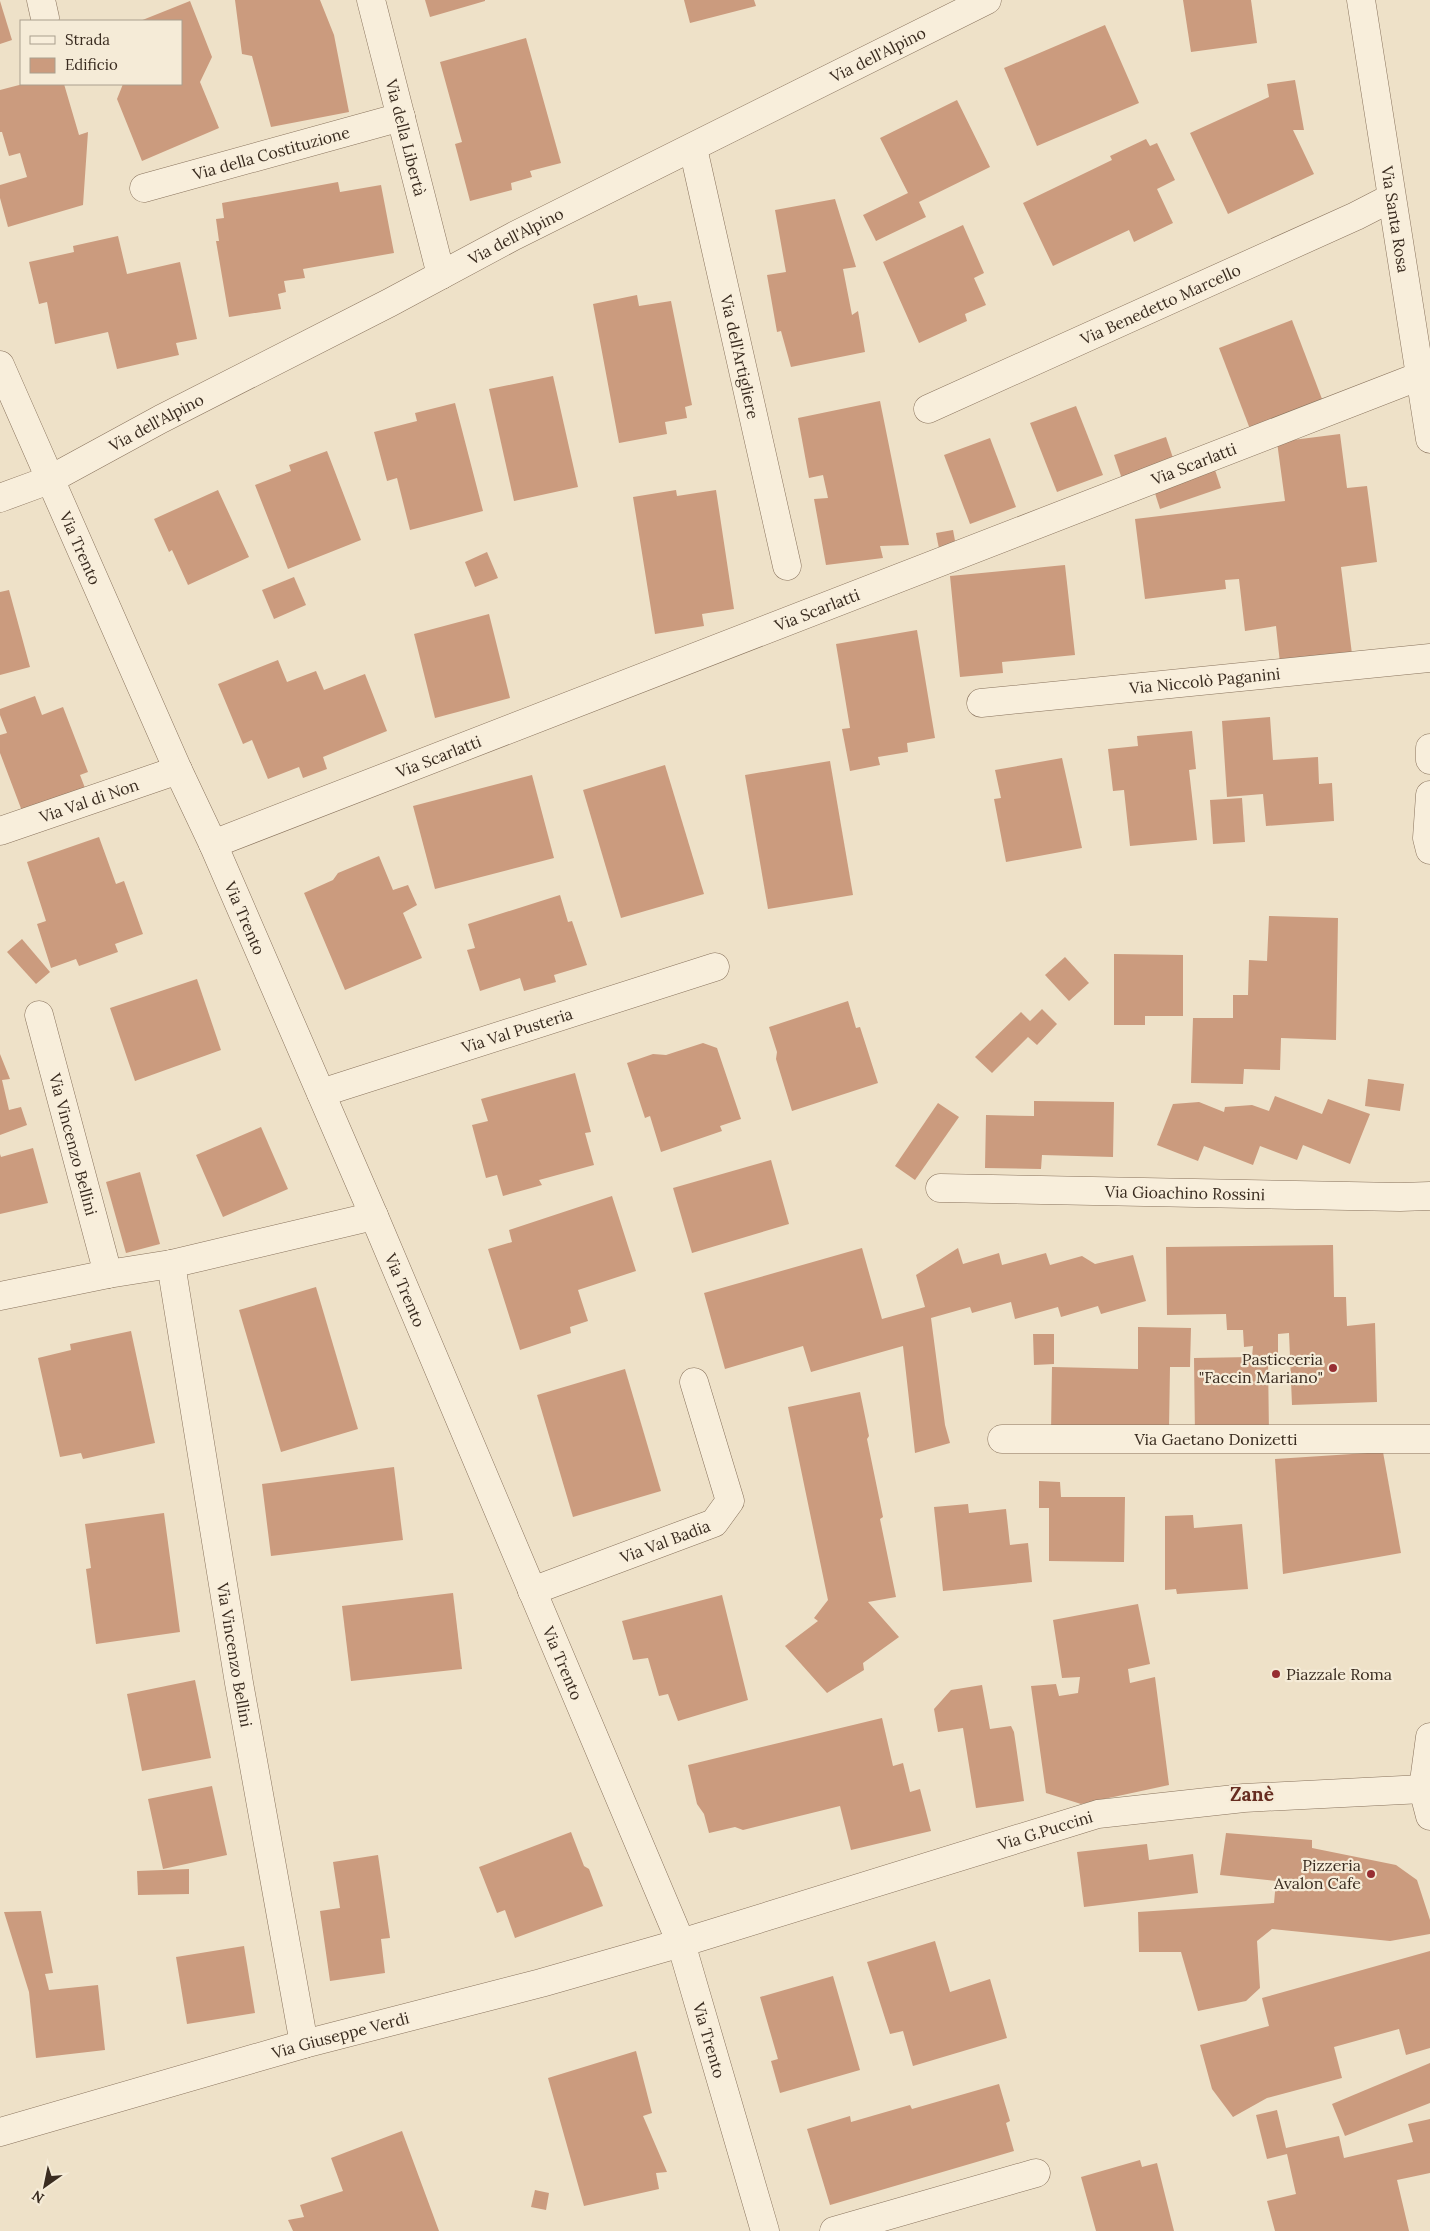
<svg xmlns="http://www.w3.org/2000/svg" width="1430" height="2231" viewBox="0 0 1430 2231" font-family="Lora,serif">
  <style>
    .building { fill: #cb9b7e }
    .lines { fill: none; stroke-linecap: round; stroke-linejoin: round }
    .minor-casing { stroke: #89735d; stroke-width: 29 }
    .minor { stroke: #f8eedb; stroke-width: 28 }
    .poi-dot { fill: #972e33; stroke: #f5ebd7; stroke-width: 2 }
    .labels { text-anchor: middle; stroke-width: 4.5; stroke-linejoin: round; paint-order: stroke }
    .street-label { font-size: 16px; fill: #3a2c20; stroke: #f5ebd7 }
    .poi-label { font-size: 16px; fill: #3a2c20; stroke: #f5ebd7; text-anchor: end }
    .quarter-label { font-size: 19px; font-weight: bold; fill: #662c20; stroke: #f5ebd7 }
  </style>
  <rect width="100%" height="100%" fill="#eee1c8"/>
  <g class="building">
    <path d="M 235,0 L 320,0 L 334,35 L 349,112 L 271,127 L 252,56 L 242,54 Z"/>
    <path d="M 425,0 L 485,0 L 485,1 L 430,17 Z"/>
    <path d="M 684,0 L 754,0 L 756,6 L 690,23 Z"/>
    <path d="M 1183,0 L 1251,0 L 1257,43 L 1191,52 Z"/>
    <path d="M 0,1 L 12,40 L 0,44 Z"/>
    <path d="M 190,1 L 212,57 L 200,82 L 219,128 L 142,161 L 117,99 L 123,84 L 181,84 L 181,21 L 140,21 Z"/>
    <path d="M 1105,25 L 1139,103 L 1037,146 L 1004,68 Z"/>
    <path d="M 526,38 L 561,163 L 530,171 L 532,177 L 511,183 L 512,190 L 470,201 L 455,144 L 462,142 L 440,62 Z"/>
    <path d="M 1295,80 L 1304,130 L 1293,130 L 1314,174 L 1228,214 L 1190,133 L 1269,97 L 1267,84 Z"/>
    <path d="M 23,84 L 64,84 L 79,135 L 88,132 L 83,205 L 8,227 L 0,198 L 0,185 L 27,177 L 20,153 L 9,156 L 2,132 L 0,132 L 0,90 Z"/>
    <path d="M 957,100 L 990,167 L 919,202 L 926,217 L 876,241 L 863,215 L 908,193 L 880,138 Z"/>
    <path d="M 1146,139 L 1150,146 L 1157,143 L 1175,180 L 1157,189 L 1173,223 L 1134,242 L 1129,230 L 1053,266 L 1023,203 L 1112,160 L 1110,156 Z"/>
    <path d="M 338,182 L 340,192 L 381,185 L 394,253 L 303,269 L 305,278 L 284,281 L 286,292 L 278,294 L 281,309 L 229,317 L 216,241 L 219,241 L 216,219 L 224,218 L 222,203 Z"/>
    <path d="M 835,199 L 856,267 L 843,269 L 852,315 L 858,311 L 865,352 L 791,367 L 781,331 L 777,332 L 767,275 L 786,272 L 775,210 Z"/>
    <path d="M 963,225 L 984,273 L 974,278 L 986,305 L 965,314 L 967,321 L 919,343 L 883,262 Z"/>
    <path d="M 118,236 L 127,274 L 180,262 L 197,339 L 176,343 L 179,355 L 117,369 L 108,332 L 55,344 L 47,302 L 39,304 L 29,262 L 74,252 L 73,246 Z"/>
    <path d="M 637,295 L 639,306 L 671,301 L 692,405 L 685,407 L 687,418 L 665,422 L 667,434 L 619,443 L 593,304 Z"/>
    <path d="M 1292,320 L 1322,399 L 1250,429 L 1219,348 Z"/>
    <path d="M 553,376 L 578,487 L 514,501 L 489,389 Z"/>
    <path d="M 880,401 L 909,545 L 880,546 L 883,558 L 826,565 L 814,499 L 828,498 L 823,475 L 809,478 L 798,418 Z"/>
    <path d="M 455,403 L 483,511 L 410,530 L 397,478 L 387,481 L 374,432 L 417,421 L 415,413 Z"/>
    <path d="M 1076,406 L 1103,475 L 1057,492 L 1030,423 Z"/>
    <path d="M 1340,434 L 1347,488 L 1367,486 L 1377,562 L 1341,567 L 1352,654 L 1280,663 L 1276,626 L 1245,631 L 1239,579 L 1225,580 L 1226,589 L 1145,599 L 1135,519 L 1285,501 L 1277,442 Z"/>
    <path d="M 1166,437 L 1176,467 L 1124,485 L 1114,455 Z"/>
    <path d="M 990,438 L 1016,507 L 970,524 L 944,455 Z"/>
    <path d="M 327,451 L 361,540 L 288,569 L 255,485 L 291,471 L 289,465 Z"/>
    <path d="M 1214,467 L 1221,488 L 1160,509 L 1153,487 Z"/>
    <path d="M 218,490 L 249,557 L 188,585 L 172,550 L 169,552 L 154,519 Z"/>
    <path d="M 676,490 L 677,496 L 716,490 L 734,609 L 702,614 L 704,626 L 655,634 L 633,497 Z"/>
    <path d="M 953,530 L 957,551 L 940,554 L 936,533 Z"/>
    <path d="M 487,552 L 498,578 L 475,587 L 465,562 Z"/>
    <path d="M 1065,565 L 1075,655 L 1002,662 L 1003,673 L 960,677 L 950,576 Z"/>
    <path d="M 294,577 L 306,605 L 274,619 L 262,590 Z"/>
    <path d="M 9,590 L 30,667 L 0,675 L 0,592 Z"/>
    <path d="M 489,614 L 510,698 L 435,718 L 414,634 Z"/>
    <path d="M 917,630 L 935,738 L 907,743 L 908,752 L 878,757 L 880,765 L 850,771 L 842,729 L 850,728 L 836,644 Z"/>
    <path d="M 278,660 L 287,682 L 316,671 L 324,690 L 365,674 L 387,731 L 323,757 L 327,769 L 303,778 L 299,767 L 268,779 L 252,740 L 243,744 L 218,684 Z"/>
    <path d="M 35,696 L 42,715 L 63,707 L 88,772 L 80,775 L 85,788 L 22,811 L 0,753 L 0,735 L 7,733 L 0,715 L 0,709 Z"/>
    <path d="M 1270,717 L 1273,760 L 1318,757 L 1319,784 L 1332,783 L 1334,821 L 1266,826 L 1263,794 L 1227,797 L 1222,721 Z"/>
    <path d="M 1192,731 L 1196,769 L 1189,770 L 1197,840 L 1130,846 L 1124,790 L 1113,791 L 1108,749 L 1138,746 L 1137,736 Z"/>
    <path d="M 1062,758 L 1082,848 L 1006,862 L 994,799 L 1001,798 L 995,770 Z"/>
    <path d="M 830,761 L 853,895 L 768,909 L 745,775 Z"/>
    <path d="M 665,765 L 704,894 L 621,918 L 583,790 Z"/>
    <path d="M 532,775 L 554,858 L 435,889 L 413,806 Z"/>
    <path d="M 1242,798 L 1245,842 L 1213,844 L 1210,800 Z"/>
    <path d="M 99,837 L 116,884 L 124,881 L 143,934 L 115,944 L 118,952 L 79,966 L 76,959 L 51,968 L 37,924 L 46,921 L 27,862 Z"/>
    <path d="M 379,856 L 393,890 L 408,885 L 417,905 L 403,913 L 422,958 L 345,990 L 304,893 L 333,880 L 338,873 Z"/>
    <path d="M 560,895 L 568,922 L 572,921 L 587,965 L 554,975 L 556,982 L 524,991 L 520,978 L 480,991 L 467,950 L 475,948 L 468,924 Z"/>
    <path d="M 1269,916 L 1338,918 L 1336,1040 L 1281,1038 L 1280,1070 L 1244,1069 L 1243,1084 L 1191,1083 L 1193,1018 L 1233,1018 L 1233,995 L 1248,995 L 1249,960 L 1267,961 Z"/>
    <path d="M 22,939 L 50,972 L 36,984 L 7,952 Z"/>
    <path d="M 1114,954 L 1183,955 L 1183,1016 L 1145,1016 L 1145,1025 L 1114,1025 Z"/>
    <path d="M 1065,957 L 1089,983 L 1069,1001 L 1045,975 Z"/>
    <path d="M 197,979 L 221,1050 L 135,1081 L 110,1008 Z"/>
    <path d="M 848,1001 L 856,1028 L 860,1027 L 878,1083 L 792,1111 L 776,1059 L 777,1052 L 769,1027 Z"/>
    <path d="M 1042,1009 L 1057,1024 L 1037,1045 L 1028,1037 L 992,1073 L 975,1057 L 1021,1012 L 1030,1021 Z"/>
    <path d="M 703,1043 L 717,1048 L 741,1119 L 720,1126 L 722,1131 L 661,1152 L 650,1116 L 645,1118 L 627,1063 L 653,1054 L 666,1055 Z"/>
    <path d="M 0,1054 L 10,1079 L 2,1080 L 9,1110 L 21,1107 L 27,1125 L 0,1135 Z"/>
    <path d="M 575,1073 L 591,1132 L 585,1133 L 594,1165 L 539,1180 L 542,1185 L 503,1196 L 497,1175 L 486,1178 L 472,1125 L 488,1121 L 481,1099 Z"/>
    <path d="M 1368,1079 L 1404,1084 L 1400,1111 L 1365,1106 Z"/>
    <path d="M 1275,1096 L 1322,1114 L 1328,1099 L 1370,1114 L 1350,1164 L 1303,1145 L 1297,1160 L 1260,1146 L 1253,1165 L 1204,1146 L 1198,1161 L 1157,1145 L 1173,1104 L 1199,1102 L 1224,1112 L 1225,1107 L 1252,1105 L 1269,1111 Z"/>
    <path d="M 1034,1101 L 1114,1102 L 1113,1157 L 1042,1155 L 1041,1169 L 985,1168 L 986,1115 L 1034,1116 Z"/>
    <path d="M 938,1103 L 959,1117 L 915,1180 L 895,1166 Z"/>
    <path d="M 261,1127 L 288,1189 L 223,1217 L 196,1155 Z"/>
    <path d="M 33,1148 L 48,1203 L 0,1214 L 0,1154 L 1,1157 Z"/>
    <path d="M 771,1160 L 789,1224 L 692,1253 L 673,1188 Z"/>
    <path d="M 140,1172 L 160,1244 L 126,1253 L 106,1182 Z"/>
    <path d="M 612,1196 L 636,1271 L 578,1290 L 588,1321 L 570,1327 L 571,1333 L 520,1350 L 488,1249 L 512,1242 L 509,1230 Z"/>
    <path d="M 1333,1245 L 1334,1297 L 1346,1297 L 1347,1326 L 1375,1323 L 1377,1402 L 1292,1405 L 1289,1333 L 1278,1334 L 1278,1357 L 1268,1358 L 1269,1435 L 1195,1436 L 1194,1358 L 1252,1357 L 1253,1346 L 1244,1347 L 1243,1330 L 1227,1330 L 1226,1314 L 1167,1315 L 1166,1247 Z"/>
    <path d="M 862,1248 L 882,1319 L 925,1307 L 916,1275 L 958,1248 L 963,1264 L 999,1253 L 1002,1265 L 1046,1253 L 1050,1265 L 1082,1256 L 1095,1264 L 1133,1255 L 1146,1301 L 1101,1314 L 1098,1306 L 1061,1317 L 1058,1307 L 1015,1319 L 1011,1302 L 972,1313 L 970,1307 L 931,1318 L 945,1425 L 950,1443 L 915,1453 L 903,1346 L 811,1372 L 803,1346 L 725,1369 L 704,1293 Z"/>
    <path d="M 316,1287 L 358,1429 L 281,1452 L 239,1310 Z"/>
    <path d="M 1138,1327 L 1191,1328 L 1190,1367 L 1170,1367 L 1169,1429 L 1051,1434 L 1052,1367 L 1138,1369 Z"/>
    <path d="M 131,1331 L 155,1443 L 83,1459 L 81,1453 L 60,1457 L 38,1358 L 71,1350 L 70,1344 Z"/>
    <path d="M 1033,1334 L 1054,1334 L 1054,1364 L 1034,1365 Z"/>
    <path d="M 625,1369 L 661,1491 L 573,1517 L 537,1395 Z"/>
    <path d="M 860,1392 L 869,1436 L 867,1439 L 883,1517 L 880,1519 L 896,1597 L 868,1602 L 899,1637 L 863,1663 L 864,1670 L 827,1693 L 785,1646 L 818,1621 L 814,1618 L 828,1600 L 788,1407 Z"/>
    <path d="M 1383,1452 L 1401,1553 L 1283,1574 L 1275,1459 Z"/>
    <path d="M 394,1467 L 403,1540 L 271,1556 L 262,1484 Z"/>
    <path d="M 1039,1481 L 1060,1482 L 1061,1497 L 1125,1497 L 1124,1562 L 1049,1561 L 1049,1508 L 1039,1508 Z"/>
    <path d="M 968,1504 L 969,1513 L 1006,1509 L 1010,1545 L 1028,1543 L 1032,1582 L 943,1591 L 934,1507 Z"/>
    <path d="M 164,1513 L 180,1632 L 96,1644 L 86,1569 L 91,1568 L 85,1524 Z"/>
    <path d="M 1193,1515 L 1194,1528 L 1242,1524 L 1248,1589 L 1177,1594 L 1176,1589 L 1165,1590 L 1165,1516 Z"/>
    <path d="M 453,1593 L 462,1669 L 351,1681 L 342,1606 Z"/>
    <path d="M 722,1595 L 748,1700 L 678,1721 L 668,1694 L 659,1696 L 648,1658 L 633,1660 L 622,1621 Z"/>
    <path d="M 1138,1604 L 1150,1664 L 1128,1669 L 1130,1683 L 1155,1677 L 1169,1785 L 1081,1804 L 1046,1793 L 1031,1686 L 1056,1684 L 1059,1696 L 1078,1693 L 1080,1677 L 1062,1678 L 1053,1620 Z"/>
    <path d="M 195,1680 L 211,1758 L 142,1771 L 127,1694 Z"/>
    <path d="M 982,1685 L 990,1729 L 1011,1726 L 1014,1732 L 1024,1801 L 976,1808 L 963,1728 L 938,1732 L 934,1709 L 951,1690 Z"/>
    <path d="M 882,1718 L 893,1766 L 903,1763 L 910,1792 L 920,1789 L 931,1831 L 851,1850 L 840,1806 L 743,1830 L 735,1827 L 709,1833 L 704,1814 L 697,1804 L 688,1765 Z"/>
    <path d="M 212,1786 L 227,1855 L 163,1869 L 148,1799 Z"/>
    <path d="M 571,1832 L 584,1866 L 589,1869 L 603,1906 L 515,1938 L 505,1910 L 497,1913 L 479,1867 Z"/>
    <path d="M 1226,1833 L 1312,1840 L 1312,1848 L 1396,1865 L 1417,1880 L 1430,1920 L 1430,1934 L 1390,1941 L 1272,1929 L 1257,1941 L 1260,1988 L 1246,2001 L 1198,2011 L 1181,1952 L 1139,1952 L 1138,1912 L 1274,1903 L 1276,1881 L 1220,1875 Z"/>
    <path d="M 1147,1844 L 1149,1860 L 1193,1854 L 1198,1893 L 1084,1907 L 1077,1852 Z"/>
    <path d="M 378,1855 L 390,1938 L 381,1939 L 385,1973 L 330,1981 L 320,1911 L 340,1908 L 333,1862 Z"/>
    <path d="M 189,1869 L 189,1894 L 138,1895 L 137,1871 Z"/>
    <path d="M 41,1911 L 53,1973 L 45,1974 L 49,1990 L 98,1985 L 105,2050 L 36,2058 L 29,1992 L 4,1912 Z"/>
    <path d="M 935,1941 L 950,1992 L 990,1979 L 1007,2038 L 913,2066 L 903,2031 L 890,2034 L 867,1962 Z"/>
    <path d="M 244,1946 L 255,2013 L 187,2024 L 176,1957 Z"/>
    <path d="M 1430,1951 L 1430,2048 L 1406,2055 L 1399,2029 L 1334,2047 L 1342,2078 L 1267,2098 L 1233,2117 L 1212,2089 L 1200,2045 L 1269,2026 L 1262,1998 Z"/>
    <path d="M 833,1976 L 860,2070 L 780,2093 L 771,2061 L 778,2059 L 760,1997 Z"/>
    <path d="M 636,2051 L 652,2113 L 643,2116 L 667,2172 L 656,2173 L 659,2189 L 584,2206 L 548,2078 Z"/>
    <path d="M 1430,2063 L 1430,2103 L 1345,2136 L 1332,2104 Z"/>
    <path d="M 999,2084 L 1010,2121 L 1006,2123 L 1014,2151 L 830,2205 L 807,2129 L 850,2116 L 851,2122 L 910,2105 L 912,2109 Z"/>
    <path d="M 1277,2110 L 1286,2148 L 1339,2136 L 1344,2158 L 1413,2142 L 1408,2124 L 1430,2119 L 1430,2173 L 1397,2180 L 1409,2231 L 1275,2231 L 1267,2201 L 1296,2194 L 1287,2154 L 1267,2159 L 1256,2115 Z"/>
    <path d="M 402,2131 L 439,2231 L 293,2231 L 288,2220 L 304,2217 L 300,2205 L 343,2191 L 331,2158 Z"/>
    <path d="M 1140,2160 L 1142,2167 L 1157,2163 L 1174,2231 L 1096,2231 L 1081,2177 Z"/>
    <path d="M 535,2190 L 549,2193 L 546,2210 L 531,2207 Z"/>
  </g>
  <g class="lines">
    <defs>
      <g id="minor">
        <path d="M 41,0 L 45,18"/>
        <path id="s1" d="M 371,0 L 441,275"/>
        <path id="s2" d="M 1361,0 L 1430,439"/>
        <path id="s3" d="M 693,148 L 787,566"/>
        <path id="s4" d="M 144,188 L 401,117"/>
        <path id="s5" d="M 0,365 L 178,770 L 213,844 L 374,1216 L 681,1943 L 765,2231"/>
        <path id="s6" d="M 928,409 L 1356,216 L 1391,198"/>
        <path id="s7" d="M 0,498 L 49,480 L 161,419 L 389,303 L 514,236 L 987,0"/>
        <path id="s8" d="M 981,703 L 1430,658"/>
        <path d="M 1430,748 L 1430,760"/>
        <path d="M 1430,795 L 1427,838 L 1430,850"/>
        <path id="s9" d="M 0,831 L 178,770"/>
        <path id="s10" d="M 213,844 L 1420,376"/>
        <path id="s11" d="M 39,1015 L 108,1274"/>
        <path id="s12" d="M 321,1093 L 715,967"/>
        <path id="s13" d="M 940,1188 L 1400,1197 L 1430,1196"/>
        <path id="s14" d="M 171,1264 L 239,1683 L 304,2044"/>
        <path d="M 0,1296 L 108,1274 L 171,1264 L 374,1216"/>
        <path id="s15" d="M 1002,1439 L 1430,1439"/>
        <path id="s16" d="M 532,1591 L 714,1523 L 730,1501 L 694,1382"/>
        <path d="M 1430,1737 L 1423,1789 L 1430,1816"/>
        <path id="s17" d="M 0,2132 L 304,2044 L 541,1983 L 681,1943 L 1098,1814 L 1244,1798 L 1423,1789"/>
        <path d="M 834,2231 L 1036,2173"/>
      </g>
    </defs>
    <use href="#minor" class="minor-casing"/>
    <use href="#minor" class="minor"/>
  </g>
  <g class="poi-dot">
    <circle cx="1333" cy="1368" r="5"/>
    <circle cx="1276" cy="1674" r="5"/>
    <circle cx="1371" cy="1874" r="5"/>
  </g>
  <g class="labels">
    <g class="street-label">
      <text dy="6" stroke="none"><textPath href="#s7" startOffset="984">Via dell'Alpino</textPath></text>
      <text dy="6" stroke="none"><textPath href="#s1" startOffset="142">Via della Libertà</textPath></text>
      <text dy="6" stroke="none"><textPath href="#s4" startOffset="132">Via della Costituzione</textPath></text>
      <text dy="6" stroke="none"><textPath href="#s2" startOffset="222">Via Santa Rosa</textPath></text>
      <text dy="6" stroke="none"><textPath href="#s7" startOffset="579">Via dell'Alpino</textPath></text>
      <text dy="6" stroke="none"><textPath href="#s6" startOffset="255">Via Benedetto Marcello</textPath></text>
      <text dy="6" stroke="none"><textPath href="#s3" startOffset="214">Via dell'Artigliere</textPath></text>
      <text dy="6" stroke="none"><textPath href="#s7" startOffset="174">Via dell'Alpino</textPath></text>
      <text dy="6" stroke="none"><textPath href="#s10" startOffset="1052">Via Scarlatti</textPath></text>
      <text dy="6" stroke="none"><textPath href="#s5" startOffset="200">Via Trento</textPath></text>
      <text dy="6" stroke="none"><textPath href="#s10" startOffset="648">Via Scarlatti</textPath></text>
      <text dy="6" stroke="none"><textPath href="#s8" startOffset="225">Via Niccolò Paganini</textPath></text>
      <text dy="6" stroke="none"><textPath href="#s10" startOffset="242">Via Scarlatti</textPath></text>
      <text dy="6" stroke="none"><textPath href="#s9" startOffset="94">Via Val di Non</textPath></text>
      <text dy="6" stroke="none"><textPath href="#s5" startOffset="605">Via Trento</textPath></text>
      <text dy="6" stroke="none"><textPath href="#s12" startOffset="206">Via Val Pusteria</textPath></text>
      <text dy="6" stroke="none"><textPath href="#s11" startOffset="134">Via Vincenzo Bellini</textPath></text>
      <text dy="6" stroke="none"><textPath href="#s13" startOffset="245">Via Gioachino Rossini</textPath></text>
      <text dy="6" stroke="none"><textPath href="#s5" startOffset="1010">Via Trento</textPath></text>
      <text dy="6" stroke="none"><textPath href="#s15" startOffset="214">Via Gaetano Donizetti</textPath></text>
      <text dy="6" stroke="none"><textPath href="#s16" startOffset="142">Via Val Badia</textPath></text>
      <text dy="6" stroke="none"><textPath href="#s14" startOffset="396">Via Vincenzo Bellini</textPath></text>
      <text dy="6" stroke="none"><textPath href="#s5" startOffset="1415">Via Trento</textPath></text>
      <text dy="6" stroke="none"><textPath href="#s17" startOffset="1088">Via G.Puccini</textPath></text>
      <text dy="6" stroke="none"><textPath href="#s17" startOffset="354">Via Giuseppe Verdi</textPath></text>
      <text dy="6" stroke="none"><textPath href="#s5" startOffset="1820">Via Trento</textPath></text>
    </g>
    <g class="poi-label">
      <text x="1323" y="1365">Pasticceria<tspan x="1323" dy="18">"Faccin Mariano"</tspan></text>
      <text x="1286" y="1680" text-anchor="start">Piazzale Roma</text>
      <text x="1361" y="1871">Pizzeria<tspan x="1361" dy="18">Avalon Cafe</tspan></text>
    </g>
    <g class="quarter-label">
      <text x="1252" y="1801">Zanè</text>
    </g>
  </g>
  <rect x="20" y="20" width="162" height="65" fill="#f5ebd7" stroke="#aa9f8e"/>
  <rect x="30" y="36" width="25" height="8" fill="#f8eedb" stroke="#aa9f8e"/>
  <text x="65" y="45" font-size="15" fill="#3a2c20">Strada</text>
  <rect x="30" y="58" width="25" height="15" fill="#cb9b7e" stroke="#aa9f8e"/>
  <text x="65" y="70" font-size="15" fill="#3a2c20">Edificio</text>
  <g transform="translate(45 2186) rotate(213)" stroke="#f5ebd7" stroke-width="4" paint-order="stroke">
  <path d="M0-4L9 19L0 12L-9 19Z" fill="#3a2c20"/>
  <text y="-8" font-size="14" font-weight="bold" text-anchor="middle" fill="#3a2c20">N</text>
  </g>
</svg>
